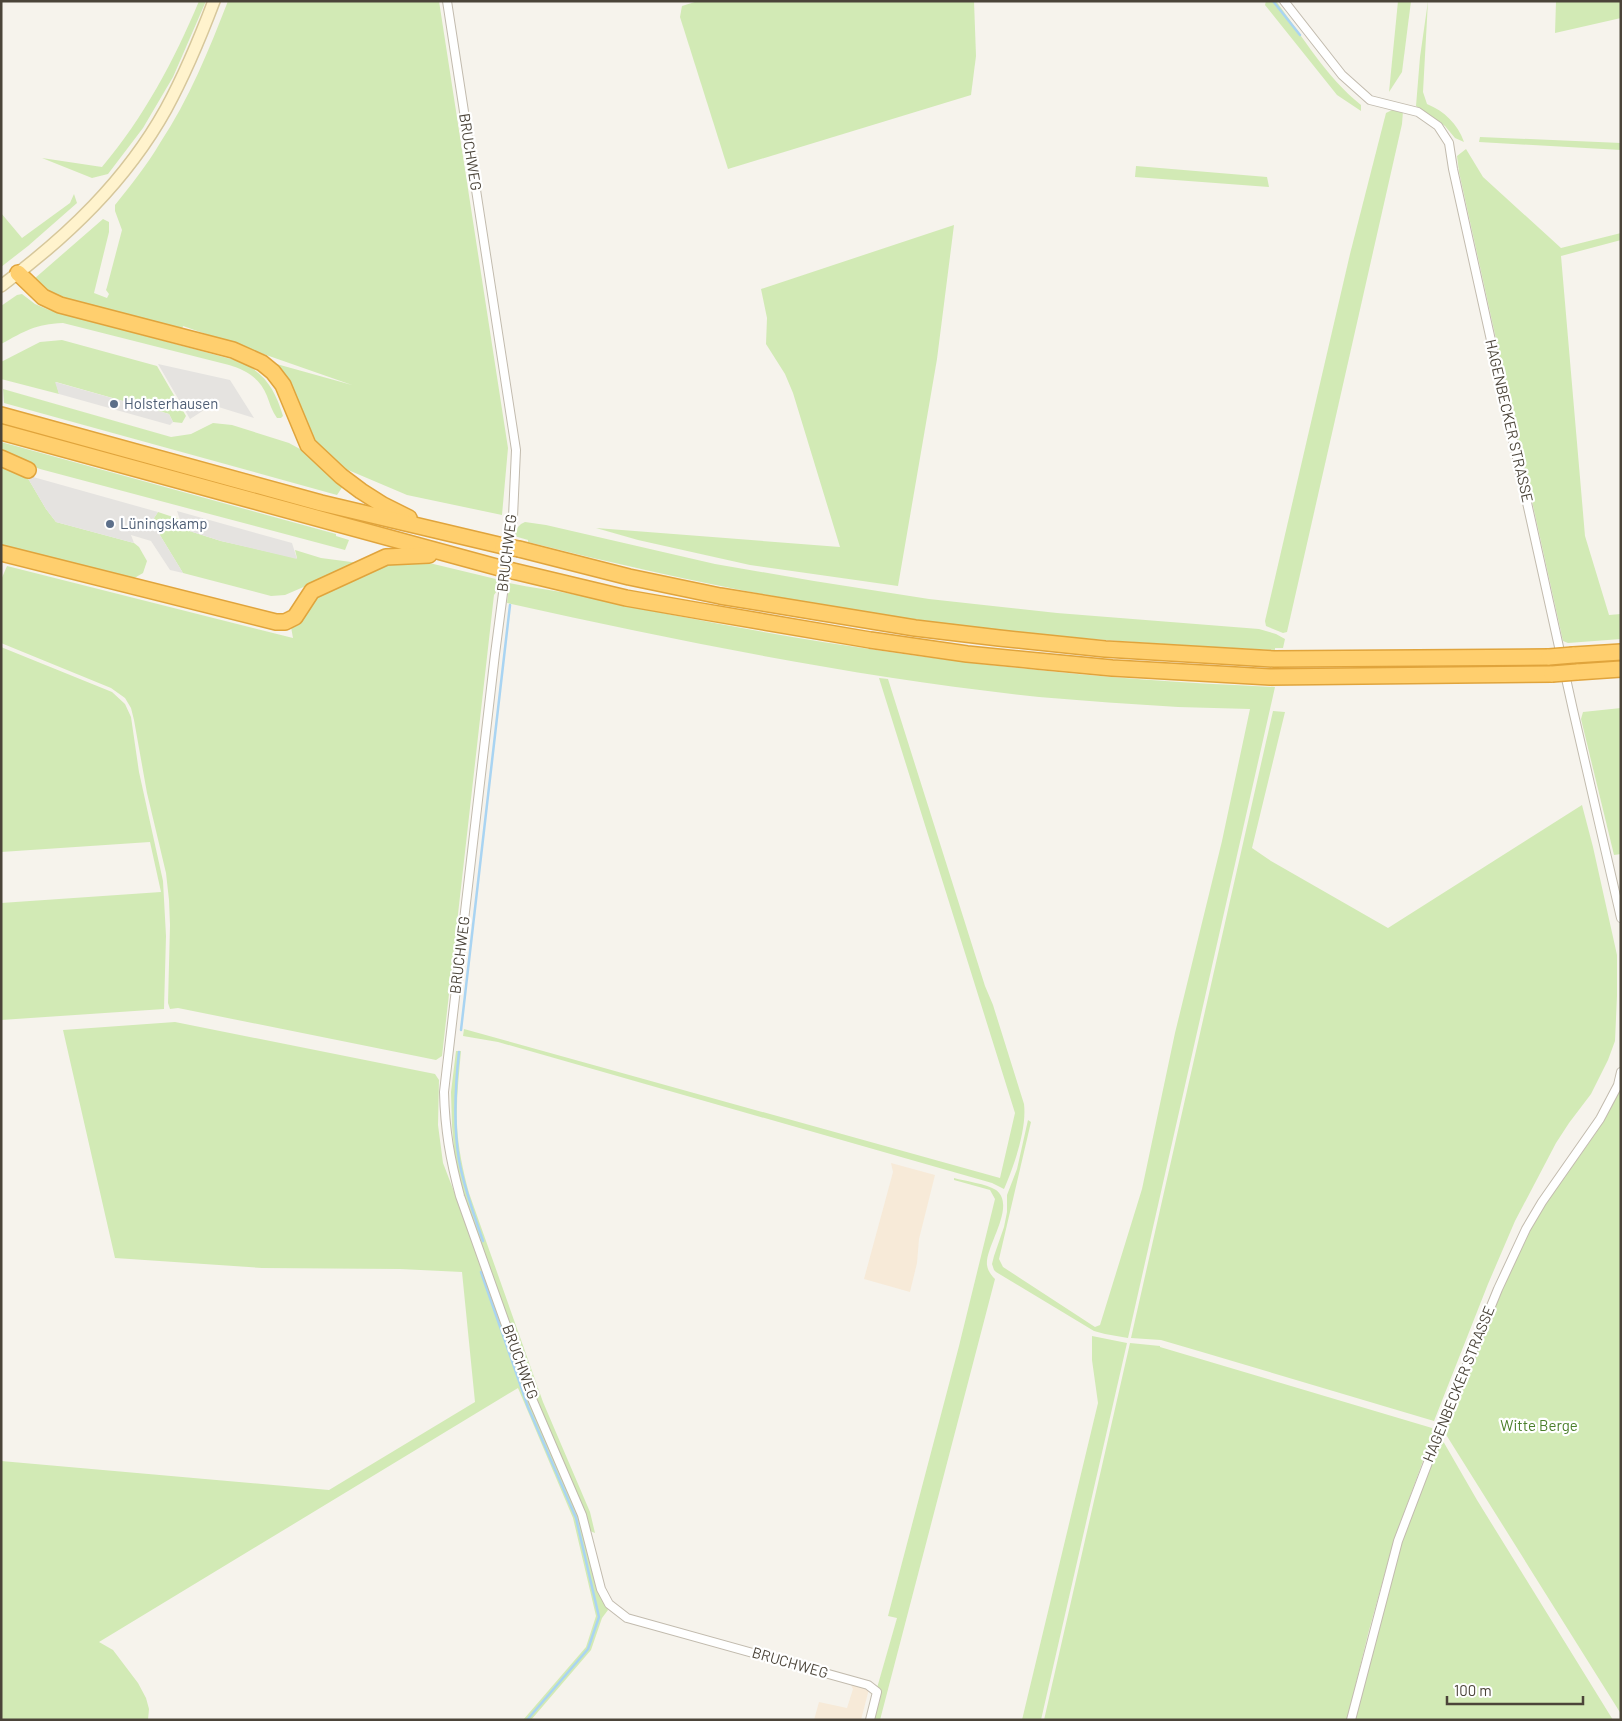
<svg xmlns="http://www.w3.org/2000/svg" width="1622" height="1721" viewBox="0 0 1622 1721" font-family="Barlow,sans-serif">
  <style>
    .commercial { fill: #f7ead8 }
    .green { fill: #d2eab5 }
    .parking { fill: #e5e3e0 }
    .lines { fill: none; stroke-linecap: round; stroke-linejoin: round }
    .stream { stroke: #a9d4f2; stroke-width: 2.5 }
    .minor-casing { stroke: #c2bbae; stroke-width: 10 }
    .secondary-casing { stroke: #d6c79b; stroke-width: 14 }
    .motorway-casing { stroke: #e0a43c; stroke-width: 18 }
    .minor { stroke: #fff; stroke-width: 8 }
    .secondary { stroke: #fff3cd; stroke-width: 11 }
    .motorway { stroke: #ffcf6e; stroke-width: 15 }
    .motorway-bridge-casing { stroke: #e0a43c; stroke-width: 18; stroke-linecap: butt }
    .motorway-bridge { stroke: #ffcf6e; stroke-width: 15 }
    .service-dot { fill: #5c6f8a; stroke: #fff; stroke-width: 2 }
    .labels { text-anchor: middle; stroke-width: 4.5; stroke-linejoin: round; paint-order: stroke }
    .street-label { font-size: 15px; fill: #4b4439; stroke: #fff }
    .service-label { font-size: 15px; fill: #4e5e75; stroke: #fff; text-anchor: start }
    .park-label { font-size: 15px; fill: #4a7f2a; stroke: #fff }
  </style>
  <rect width="100%" height="100%" fill="#f6f3ec"/>
  <g class="commercial">
    <path d="M 891,1163 L 935,1175 L 919,1239 L 917,1263 L 910,1292 L 864,1279 L 893,1172 Z"/>
    <path d="M 850,1683 L 869,1689 L 861,1720 L 814,1720 L 819,1702 L 847,1708 L 853,1689 Z"/>
  </g>
  <g class="green">
    <path d="M 199,1 L 206,1 L 173,77 L 143,128 L 108,174 L 92,178 L 42,158 L 102,167 C 144,117 174,61 199,1 Z"/>
    <path d="M 228,1 L 439,1 L 508,448 L 502,515 L 407,495 L 341,467 L 313,438 L 273,363 L 352,385 L 183,326 L 181,332 L 97,308 L 44,291 L 34,279 L 103,219 L 109,222 L 109,232 L 94,293 L 107,298 L 109,294 L 106,290 L 107,287 L 122,230 L 115,211 L 115,205 C 131,185 147,165 160,143 C 189,99 209,50 228,1 Z"/>
    <path d="M 698,1 L 974,1 L 976,56 L 971,95 L 728,169 L 680,17 L 682,6 Z"/>
    <path d="M 1266,1 L 1276,1 C 1303,37 1326,77 1361,105 L 1361,111 L 1337,95 L 1265,5 Z"/>
    <path d="M 1398,1 L 1411,1 L 1402,72 L 1389,92 Z"/>
    <path d="M 1428,1 L 1423,92 L 1427,104 C 1444,111 1458,124 1464,142 L 1455,138 L 1445,126 L 1416,106 L 1420,57 Z"/>
    <path d="M 1556,1 L 1621,1 L 1621,18 L 1555,33 Z"/>
    <path d="M 1394,109 L 1403,111 L 1402,124 L 1287,632 L 1283,633 L 1266,626 L 1265,621 L 1350,254 L 1386,113 Z"/>
    <path d="M 1480,137 L 1621,143 L 1621,150 L 1479,142 Z"/>
    <path d="M 1466,149 L 1483,177 L 1561,248 L 1621,233 L 1621,240 L 1561,256 L 1585,536 L 1609,615 L 1621,614 L 1621,639 L 1568,643 L 1563,641 L 1459,172 L 1457,156 Z"/>
    <path d="M 1136,166 L 1267,177 L 1269,187 L 1135,177 Z"/>
    <path d="M 74,194 L 77,203 L 28,246 L 1,267 L 1,213 L 22,238 L 70,203 Z"/>
    <path d="M 954,225 L 937,359 L 898,586 L 750,565 L 638,540 L 596,528 L 840,547 L 793,393 L 785,374 L 766,344 L 767,318 L 761,289 Z"/>
    <path d="M 22,294 L 35,304 L 49,310 L 242,362 C 266,375 275,390 283,416 L 281,418 L 277,418 C 272,411 270,404 267,396 C 260,378 246,370 229,365 L 63,323 C 35,324 25,331 1,344 L 1,306 L 17,295 Z"/>
    <path d="M 62,340 L 157,366 L 186,416 L 182,423 L 173,422 L 169,414 L 56,382 L 59,394 L 1,379 L 1,362 L 40,342 Z"/>
    <path d="M 3,389 L 171,437 L 191,434 L 213,423 L 232,425 L 289,443 L 309,454 L 343,486 L 337,495 L 4,403 Z"/>
    <path d="M 1,442 L 336,534 L 336,536 L 349,540 L 345,550 L 40,469 L 18,461 L 1,452 Z"/>
    <path d="M 1,461 L 26,475 L 46,509 L 56,522 L 134,543 L 139,547 L 147,561 L 143,573 L 131,580 L 1,548 Z"/>
    <path d="M 158,512 L 179,519 L 183,529 L 221,541 L 297,558 L 295,550 L 321,558 L 359,563 L 285,595 L 271,596 L 183,573 L 155,527 L 154,518 Z"/>
    <path d="M 525,522 L 546,525 L 715,564 L 814,581 L 929,599 L 1057,613 L 1259,629 L 1276,634 L 1285,639 L 1283,648 L 1275,648 L 1275,650 C 1201,647 1128,642 1055,636 C 877,619 701,586 528,542 L 528,540 L 514,536 L 512,533 L 521,524 Z"/>
    <path d="M 421,561 L 500,580 L 499,588 L 494,595 L 442,1056 L 436,1060 L 178,1008 L 170,1009 L 168,1003 L 170,925 L 169,900 L 166,873 L 147,793 L 134,720 L 131,708 L 125,698 L 111,688 L 1,643 L 1,580 L 7,566 L 293,638 L 291,627 L 311,598 L 390,563 Z"/>
    <path d="M 509,583 C 531,588 554,590 577,595 C 807,646 1040,678 1275,687 L 1128,1338 L 1105,1334 L 1094,1331 L 996,1272 L 994,1270 L 992,1264 L 994,1256 L 1004,1227 L 1007,1212 L 1007,1195 L 1017,1169 L 1028,1120 L 1031,1122 L 999,1259 L 1003,1267 L 1095,1327 L 1100,1325 L 1142,1189 L 1175,1033 L 1222,841 L 1250,709 C 1226,708 1202,708 1178,707 C 1132,704 1085,701 1039,697 C 860,678 682,642 507,603 Z"/>
    <path d="M 1,647 L 112,692 L 125,704 L 131,717 L 139,772 L 163,881 L 166,936 L 164,1009 L 1,1020 L 1,903 L 161,892 L 150,842 L 1,852 Z"/>
    <path d="M 879,678 L 888,679 L 985,986 L 993,1005 L 1024,1104 C 1027,1129 1014,1166 1004,1189 L 992,1183 L 498,1042 L 463,1036 L 464,1029 L 1000,1178 L 1015,1113 Z"/>
    <path d="M 1621,708 L 1621,854 L 1614,855 L 1581,719 L 1583,712 Z"/>
    <path d="M 1273,711 L 1285,712 L 1252,848 L 1271,861 L 1388,928 L 1582,805 L 1593,847 L 1617,955 L 1617,996 L 1615,1041 L 1608,1060 L 1591,1094 L 1569,1123 L 1556,1143 L 1515,1221 L 1488,1284 L 1434,1421 L 1202,1352 L 1161,1340 L 1131,1338 Z"/>
    <path d="M 175,1022 L 435,1074 L 439,1080 L 438,1125 L 443,1163 L 579,1516 L 599,1592 L 608,1610 L 602,1618 L 591,1650 L 531,1720 L 523,1720 L 586,1647 L 596,1616 L 573,1518 L 518,1388 L 99,1642 L 113,1650 L 138,1683 L 146,1698 L 149,1709 L 148,1720 L 1,1720 L 1,1461 L 329,1490 L 475,1402 L 462,1272 L 400,1269 L 262,1268 L 115,1258 L 63,1030 Z"/>
    <path d="M 456,1051 L 461,1051 C 459,1075 456,1099 457,1124 C 458,1148 463,1171 469,1193 L 543,1402 L 590,1512 L 595,1533 L 590,1531 L 585,1514 L 538,1402 L 464,1195 L 455,1160 L 452,1126 L 451,1092 Z"/>
    <path d="M 1621,1089 L 1621,1714 L 1445,1433 L 1444,1429 L 1495,1305 L 1529,1230 L 1556,1189 L 1596,1133 Z"/>
    <path d="M 954,1178 C 965,1181 987,1184 996,1190 C 1017,1206 985,1246 987,1265 C 988,1271 991,1275 995,1279 L 880,1720 L 874,1720 L 880,1699 L 877,1688 L 897,1618 L 888,1616 L 959,1346 L 995,1199 L 990,1190 L 954,1180 Z"/>
    <path d="M 1092,1336 L 1127,1343 L 1041,1720 L 1022,1720 L 1098,1403 L 1092,1360 Z"/>
    <path d="M 1130,1343 L 1160,1346 L 1160,1347 L 1432,1428 L 1434,1431 L 1394,1540 L 1368,1634 L 1347,1720 L 1044,1720 Z"/>
    <path d="M 1440,1441 L 1443,1441 L 1477,1500 L 1613,1720 L 1354,1720 L 1400,1544 Z"/>
  </g>
  <g class="parking">
    <path d="M 158,364 L 230,380 L 254,418 L 212,405 L 190,419 Z"/>
    <path d="M 55,382 L 169,414 L 173,422 L 170,425 L 59,394 Z"/>
    <path d="M 26,475 L 158,512 L 154,518 L 155,527 L 183,573 L 170,570 L 151,541 L 131,535 L 134,543 L 56,522 L 46,509 Z"/>
    <path d="M 177,511 L 292,543 L 297,559 L 221,541 L 183,529 Z"/>
  </g>
  <g class="lines">
    <g class="stream">
      <path d="M 1273,1 L 1300,35"/>
      <path d="M 461,1030 L 510,605"/>
      <path d="M 459,1052 C 455,1088 453,1124 459,1160 C 464,1188 474,1215 483,1241"/>
      <path d="M 481,1272 L 528,1407 L 576,1518 L 599,1617 L 588,1649 L 527,1720"/>
    </g>
    <defs>
      <g id="minor">
        <path d="M 447,1 L 516,450 L 513,517 L 495,654 L 444,1092 C 445,1130 450,1159 460,1196 L 533,1401 L 582,1515 L 601,1589 L 609,1604 L 627,1618 L 868,1685 L 877,1692 L 870,1720"/>
        <path d="M 1284,1 L 1342,75 L 1370,100 L 1418,112 L 1438,126 L 1449,143 L 1453,169 L 1573,710 L 1621,918"/>
        <path d="M 1351,1720 L 1398,1541 L 1440,1431 L 1498,1289 L 1526,1229 L 1542,1202 L 1600,1119 L 1618,1085 L 1621,1072"/>
      </g>
      <path id="secondary" d="M 1,286 C 67,237 126,181 166,109 C 185,74 200,38 214,1"/>
      <g id="motorway">
        <path d="M 18,273 L 43,297 L 60,305 L 233,350 L 262,363 L 273,372 L 283,385 L 308,445 L 341,476 L 361,491 L 383,505 L 409,518"/>
        <path d="M 1,415 L 321,503 L 503,546"/>
        <path d="M 1,432 L 500,568"/>
        <path d="M 1,458 L 28,470"/>
        <path d="M 519,549 L 629,577 L 720,596 L 915,628 L 999,638 L 1105,649 L 1274,659 L 1549,657"/>
        <path d="M 1,553 L 276,622 L 285,622 L 295,617 L 312,591 L 373,563 L 386,557 L 429,555"/>
        <path d="M 513,571 L 626,598 L 706,612 L 870,640 L 967,654 L 1038,661 L 1112,668 L 1270,677 L 1552,674"/>
        <path d="M 1573,655 L 1621,652"/>
        <path d="M 1577,672 L 1621,669"/>
      </g>
    </defs>
    <use href="#minor" class="minor-casing"/>
    <use href="#secondary" class="secondary-casing"/>
    <use href="#motorway" class="motorway-casing"/>
    <use href="#minor" class="minor"/>
    <use href="#secondary" class="secondary"/>
    <use href="#motorway" class="motorway"/>
    <defs>
      <g id="motorway-bridge">
        <path d="M 503,546 L 519,549"/>
        <path d="M 500,568 L 513,571"/>
        <path d="M 1549,657 L 1573,655"/>
        <path d="M 1552,674 L 1577,672"/>
      </g>
    </defs>
    <use href="#motorway-bridge" class="motorway-bridge-casing"/>
    <use href="#motorway-bridge" class="motorway-bridge"/>
  </g>
  <g class="service-dot">
    <circle cx="114" cy="404" r="5"/>
    <circle cx="110" cy="524" r="5"/>
  </g>
  <g class="labels">
    <g class="street-label">
      <text transform="translate(470 152) rotate(81)" y="5">BRUCHWEG</text>
      <text transform="translate(1509 421) rotate(77)" y="5">HAGENBECKER STRASSE</text>
      <text transform="translate(507 553) rotate(-83)" y="5">BRUCHWEG</text>
      <text transform="translate(460 955) rotate(-83)" y="5">BRUCHWEG</text>
      <text transform="translate(520 1362) rotate(70)" y="5">BRUCHWEG</text>
      <text transform="translate(1459 1384) rotate(-68)" y="5">HAGENBECKER STRASSE</text>
      <text transform="translate(790 1663) rotate(16)" y="5">BRUCHWEG</text>
    </g>
    <g class="service-label">
      <text x="124" y="409">Holsterhausen</text>
      <text x="120" y="529">Lüningskamp</text>
    </g>
    <g class="park-label">
      <text x="1539" y="1431">Witte Berge</text>
    </g>
  </g>
  <rect width="1622" height="1721" fill="none" stroke="#4b4439" stroke-width="5"/>
  <path d="M1447 1696v8h136v-8" fill="none" stroke="#4b4439" stroke-width="2.5"/>
  <text x="1454" y="1696" font-size="15" fill="#4b4439" stroke="#ffffff" stroke-width="4" paint-order="stroke">100 m</text>
</svg>
